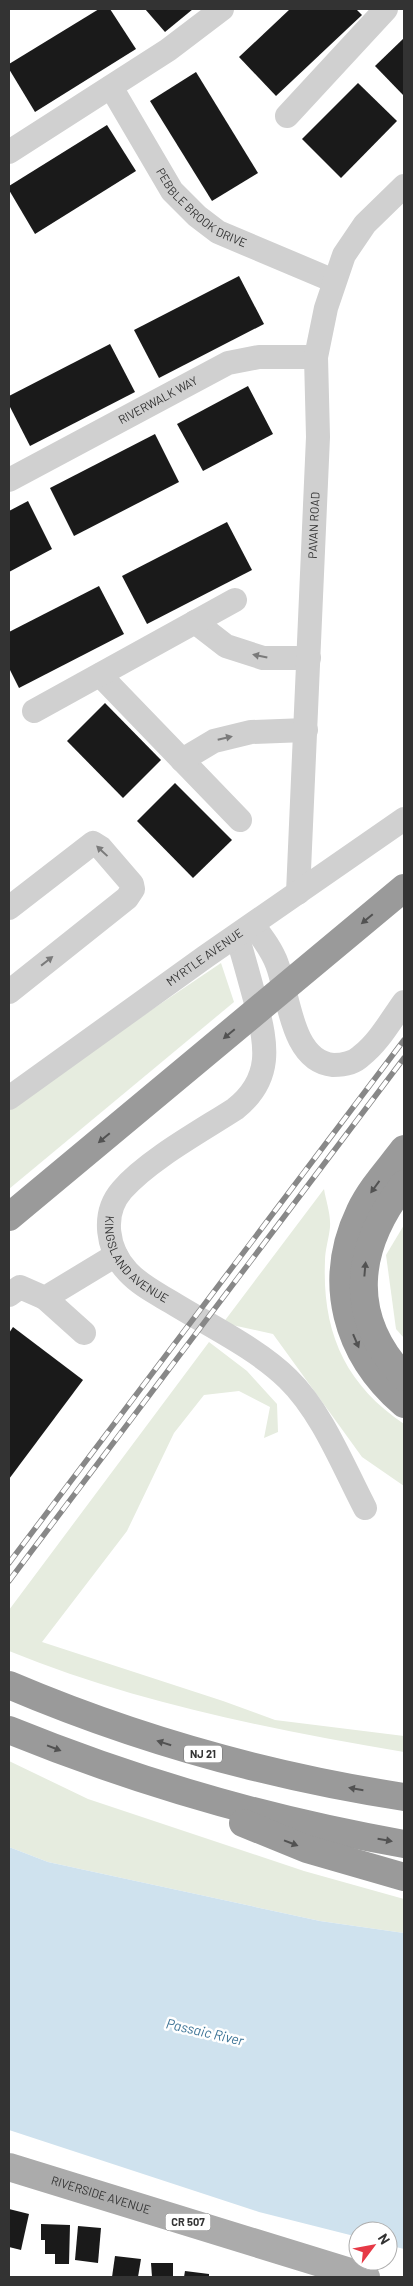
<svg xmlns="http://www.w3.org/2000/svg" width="413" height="2286" viewBox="0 0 413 2286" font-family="Barlow,sans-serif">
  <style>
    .green { fill: #e6ecdf }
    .water { fill: #cfe2ee }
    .building { fill: #1a1a1a }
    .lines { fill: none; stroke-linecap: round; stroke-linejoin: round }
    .minor { stroke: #d0d0d0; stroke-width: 24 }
    .major { stroke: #ababab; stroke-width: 28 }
    .highway { stroke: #9a9a9a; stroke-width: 28 }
    .rail-casing { stroke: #888; stroke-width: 5.5 }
    .rail { stroke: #fff; stroke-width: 4; stroke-dasharray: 11; stroke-linecap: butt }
    .oneway { fill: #7a7a7a }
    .oneway2 { fill: #525252 }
    .labels { text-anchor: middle; stroke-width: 5; stroke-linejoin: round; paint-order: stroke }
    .shield { fill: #fff; stroke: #707070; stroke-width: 1 }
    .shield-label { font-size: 11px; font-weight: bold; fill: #333 }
    .street-label { font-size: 12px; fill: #333; stroke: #fff }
    .water-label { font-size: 14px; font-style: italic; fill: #3f7597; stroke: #fff }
  </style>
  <rect width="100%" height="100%" fill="#fff"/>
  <g class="green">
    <path d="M 221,963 L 234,1002 L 9,1189 L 9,1106 Z"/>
    <path d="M 324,1189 C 326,1201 331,1215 330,1227 C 329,1238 325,1250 325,1261 C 322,1332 345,1384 404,1424 L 404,1486 L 362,1457 L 273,1334 L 223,1323 Z"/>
    <path d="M 404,1225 L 404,1338 L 396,1329 L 386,1255 Z"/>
    <path d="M 209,1342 L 247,1371 L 277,1404 L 278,1432 L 264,1438 L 270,1407 L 239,1391 L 204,1395 L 174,1433 L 127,1531 L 42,1642 L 223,1701 L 275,1720 L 404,1736 L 404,1752 C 270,1729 136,1703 9,1651 L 9,1610 Z"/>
    <path d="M 9,1761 L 88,1799 L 304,1871 L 404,1899 L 404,1933 L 320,1921 L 48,1862 L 9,1847 Z"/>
  </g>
  <path class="water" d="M 9,1847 L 48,1862 L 320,1921 L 404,1933 L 404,2249 L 388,2245 L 388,2231 L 358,2231 L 358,2237 L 259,2212 L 9,2130 Z"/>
  <g class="building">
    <path d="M 99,9 L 110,9 L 136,49 L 35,112 L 9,69 L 9,64 Z"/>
    <path d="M 145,9 L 193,9 L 165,32 Z"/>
    <path d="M 290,9 L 356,9 L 362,15 L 276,96 L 239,57 Z"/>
    <path d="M 404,38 L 404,96 L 375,66 Z"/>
    <path d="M 196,72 L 258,173 L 212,201 L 150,101 Z"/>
    <path d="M 358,83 L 397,121 L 341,178 L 302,139 Z"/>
    <path d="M 107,125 L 136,171 L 35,234 L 9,190 L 9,186 Z"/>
    <path d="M 239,276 L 264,324 L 159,378 L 134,330 Z"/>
    <path d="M 110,344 L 135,392 L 30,446 L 9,405 L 9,396 Z"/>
    <path d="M 248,386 L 273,434 L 203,471 L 177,424 Z"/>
    <path d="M 155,434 L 179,482 L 74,536 L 50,488 Z"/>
    <path d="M 28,501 L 52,549 L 9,572 L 9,511 Z"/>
    <path d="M 227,522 L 252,570 L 147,624 L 122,576 Z"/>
    <path d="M 99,586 L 124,634 L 19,688 L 9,668 L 9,632 Z"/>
    <path d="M 105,703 L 161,760 L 123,798 L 67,741 Z"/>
    <path d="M 175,783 L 232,840 L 193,878 L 137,821 Z"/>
    <path d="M 13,1327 L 83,1380 L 9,1479 L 9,1333 Z"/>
    <path d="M 9,2209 L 29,2214 L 21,2250 L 9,2247 Z"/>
    <path d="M 41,2224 L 70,2225 L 69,2264 L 55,2264 L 55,2254 L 45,2254 L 45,2240 L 41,2240 Z"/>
    <path d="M 78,2226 L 101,2228 L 98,2263 L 75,2260 Z"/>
    <path d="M 115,2256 L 141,2259 L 138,2277 L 112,2277 Z"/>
    <path d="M 151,2263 L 173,2263 L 173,2277 L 152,2277 Z"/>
    <path d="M 185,2271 L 209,2274 L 209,2277 L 184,2277 Z"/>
  </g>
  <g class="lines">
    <g class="minor">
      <path id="s1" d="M 111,87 L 172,191 L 197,216 L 218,232 L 334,281"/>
      <path d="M 287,116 L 386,9"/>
      <path d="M 9,152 L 168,50 L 222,9"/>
      <path id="s2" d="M 9,480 L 228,363 L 259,357 L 316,357"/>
      <path d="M 195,622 L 226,646 L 263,658 L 309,658"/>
      <path d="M 100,675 L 240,820"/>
      <path d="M 34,711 L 235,600"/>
      <path d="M 182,760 L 214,741 L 251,732 L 306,730"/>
      <path id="s3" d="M 298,893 L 318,437 L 316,357 L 326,308 L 344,255 L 365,224 L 404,186"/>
      <path d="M 9,908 L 93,843 L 101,848 L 132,884 L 133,889 L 127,898 L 9,992"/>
      <path d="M 253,925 C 262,937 272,950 277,964 C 289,995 291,1061 333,1065 C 342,1065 354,1063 361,1056 C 379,1042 391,1020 404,1002"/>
      <path id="s4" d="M 237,936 C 244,958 250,981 256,1003 C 267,1045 273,1079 235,1109 C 201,1131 148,1160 122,1190 C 101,1214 107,1250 128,1272 C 140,1285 156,1293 171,1302 C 208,1325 258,1349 288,1379 C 322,1412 343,1466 365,1508"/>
      <path id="s5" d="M 9,1098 L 205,957 L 404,819"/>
      <path d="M 9,1295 L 20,1287 L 45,1298 L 116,1255"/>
      <path d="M 45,1298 L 84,1333"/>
    </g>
    <path class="major" id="s6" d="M 9,2167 L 366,2277"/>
    <g class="highway">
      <path d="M 404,1149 C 389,1169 371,1188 360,1211 C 326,1282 346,1354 404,1404"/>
      <path d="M 404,1184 C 355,1247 346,1316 404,1377"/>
      <path d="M 9,1217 L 404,888"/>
      <path d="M 9,1685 C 136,1739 268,1776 404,1797"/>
      <path d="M 9,1730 C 137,1782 268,1820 404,1844"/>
      <path d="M 243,1823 L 307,1849 L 404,1877"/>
    </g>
    <defs>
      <g id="rail">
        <path d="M 9,1563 L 404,1040"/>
        <path d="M 9,1581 L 404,1058"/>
      </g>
    </defs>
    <use href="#rail" class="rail-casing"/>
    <use href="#rail" class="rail"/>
  </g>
  <defs><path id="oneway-solid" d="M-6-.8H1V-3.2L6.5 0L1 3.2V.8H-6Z" transform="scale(1.25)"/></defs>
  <g class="oneway">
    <use href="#oneway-solid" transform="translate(260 656) rotate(-168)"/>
    <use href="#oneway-solid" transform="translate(225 738) rotate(-13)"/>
    <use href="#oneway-solid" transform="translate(102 851) rotate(-137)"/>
    <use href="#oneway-solid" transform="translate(47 961) rotate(-38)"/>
  </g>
  <g class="oneway2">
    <use href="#oneway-solid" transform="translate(367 919) rotate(140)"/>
    <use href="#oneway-solid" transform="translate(229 1034) rotate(140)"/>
    <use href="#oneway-solid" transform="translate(104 1138) rotate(140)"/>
    <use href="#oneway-solid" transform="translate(375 1187) rotate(126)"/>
    <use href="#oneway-solid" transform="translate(365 1269) rotate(-85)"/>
    <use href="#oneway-solid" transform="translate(356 1341) rotate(67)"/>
    <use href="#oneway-solid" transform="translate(164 1743) rotate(-163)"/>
    <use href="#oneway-solid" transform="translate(54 1748) rotate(21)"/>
    <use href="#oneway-solid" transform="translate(356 1789) rotate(-170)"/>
    <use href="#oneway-solid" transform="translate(385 1840) rotate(10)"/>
    <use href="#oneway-solid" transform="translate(291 1843) rotate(21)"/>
  </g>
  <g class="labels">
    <g class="shield">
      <rect x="184" y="1745.5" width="38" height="17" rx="4"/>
      <rect x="165.5" y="2213.5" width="45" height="17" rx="4"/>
    </g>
    <g class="shield-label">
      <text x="203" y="1758">NJ 21</text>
      <text x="188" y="2226">CR 507</text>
    </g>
    <g class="street-label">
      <text dy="4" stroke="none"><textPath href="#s1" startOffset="154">PEBBLE BROOK DRIVE</textPath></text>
      <text dy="4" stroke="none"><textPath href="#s2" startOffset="169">RIVERWALK WAY</textPath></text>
      <text dy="4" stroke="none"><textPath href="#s3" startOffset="368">PAVAN ROAD</textPath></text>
      <text dy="4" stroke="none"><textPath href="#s5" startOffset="241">MYRTLE AVENUE</textPath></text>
      <text dy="4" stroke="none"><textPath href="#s4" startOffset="409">KINGSLAND AVENUE</textPath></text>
      <text dy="4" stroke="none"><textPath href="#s6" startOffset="96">RIVERSIDE AVENUE</textPath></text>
    </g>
    <g class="water-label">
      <text transform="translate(205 2032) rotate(13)" y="5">Passaic River</text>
    </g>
  </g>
  <rect width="413" height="2286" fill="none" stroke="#333333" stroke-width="20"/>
  <g transform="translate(373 2246) rotate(58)"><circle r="24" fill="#ffffff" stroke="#adadad"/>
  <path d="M0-4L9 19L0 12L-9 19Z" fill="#e63946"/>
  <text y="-8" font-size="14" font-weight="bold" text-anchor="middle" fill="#333333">N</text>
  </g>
</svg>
